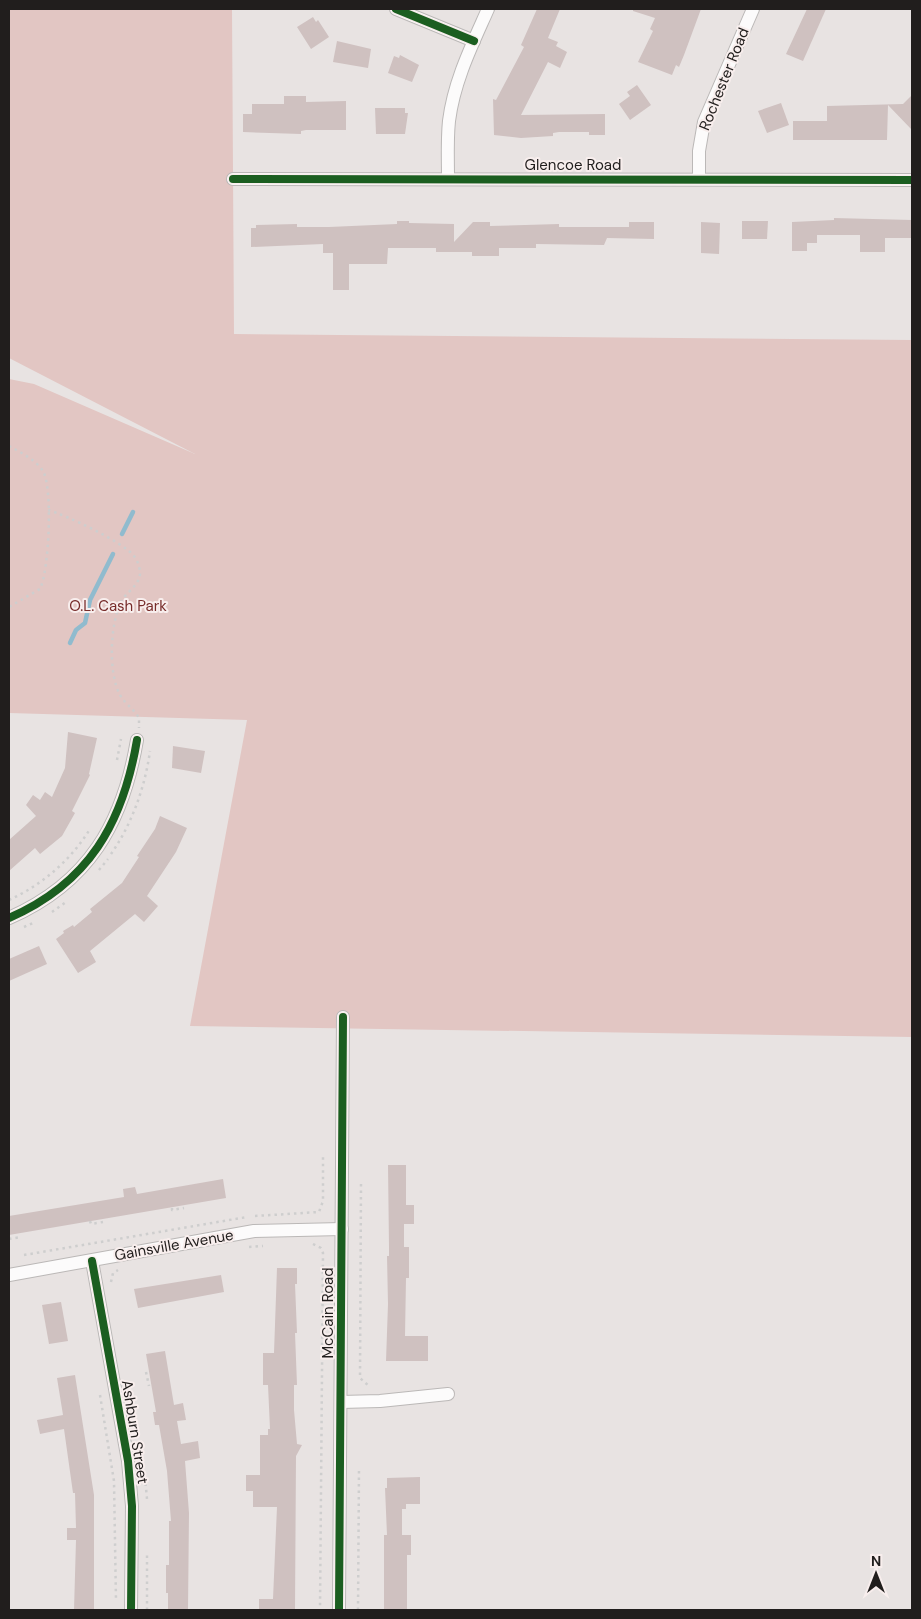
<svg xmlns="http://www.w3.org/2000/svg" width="921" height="1619" viewBox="0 0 921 1619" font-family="'DM Sans',sans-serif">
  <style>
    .green { fill: #e2c6c3 }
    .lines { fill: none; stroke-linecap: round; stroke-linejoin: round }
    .stream { stroke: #90bbce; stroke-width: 4.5 }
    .building { fill: #cfc1c0 }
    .minor-casing { stroke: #bbb8b7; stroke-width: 14 }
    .path { stroke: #cecece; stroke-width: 2.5; stroke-dasharray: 2.5 4; stroke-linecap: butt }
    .minor { stroke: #fcfbfb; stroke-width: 12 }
    .cycleway-casing { stroke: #f8eeed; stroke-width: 11 }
    .cycleway { stroke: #1b5e20; stroke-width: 8 }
    .labels { text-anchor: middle; stroke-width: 4; stroke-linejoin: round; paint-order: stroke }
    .street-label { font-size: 15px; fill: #211e1d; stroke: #f8eeed }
    .park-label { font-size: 15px; fill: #772c2a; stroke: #f8eeed }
  </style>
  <rect width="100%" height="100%" fill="#e8e3e2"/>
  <path class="green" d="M 9,9 L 232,9 L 234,334 L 912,340 L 912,1037 L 190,1026 L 247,720 L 9,713 L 9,379 L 34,384 L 195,454 L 9,358 Z"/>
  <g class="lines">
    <g class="stream">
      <path d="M 122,534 L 133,512"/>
      <path d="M 70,643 L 76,630 L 85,623 L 90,600 L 113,554"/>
    </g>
  </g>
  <g class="building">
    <path d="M 537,9 L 560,9 L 548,38 L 558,42 L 556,46 L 567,52 L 560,68 L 548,62 L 521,115 L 605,114 L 605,135 L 589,135 L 589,132 L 559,132 L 553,133 L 553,136 L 521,138 L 494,135 L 493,99 L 496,100 L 524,47 L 521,45 Z"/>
    <path d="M 633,9 L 701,9 L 684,55 L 679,67 L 676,65 L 672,75 L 638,62 L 653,31 L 650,29 L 655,18 L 633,11 Z"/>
    <path d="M 807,9 L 826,9 L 803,61 L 786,54 Z"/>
    <path d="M 313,17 L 316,22 L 318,20 L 329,37 L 311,49 L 297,27 Z"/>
    <path d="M 337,41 L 371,49 L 368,68 L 333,62 Z"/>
    <path d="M 400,55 L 419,65 L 412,82 L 388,73 L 394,56 L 399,58 Z"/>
    <path d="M 637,85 L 651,105 L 630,120 L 619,104 L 630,96 L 627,92 Z"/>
    <path d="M 912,95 L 912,130 L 888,105 L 887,140 L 793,140 L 793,121 L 827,121 L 827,106 L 903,104 Z"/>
    <path d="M 284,96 L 306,96 L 306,102 L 346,101 L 346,130 L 306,130 L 301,131 L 301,134 L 243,132 L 243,114 L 252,114 L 252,104 L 284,104 Z"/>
    <path d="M 781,103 L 789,125 L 767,133 L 758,111 Z"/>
    <path d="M 375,108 L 405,108 L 405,113 L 408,113 L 405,134 L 376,134 Z"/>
    <path d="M 834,218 L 912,220 L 912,238 L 885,238 L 885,252 L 860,252 L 860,235 L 817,235 L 817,243 L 807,243 L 807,251 L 792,251 L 792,222 L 834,220 Z"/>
    <path d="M 397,221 L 409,221 L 409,223 L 454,224 L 454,242 L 473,222 L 490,222 L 490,226 L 559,224 L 559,227 L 629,227 L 629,222 L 654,222 L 654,239 L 607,238 L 604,245 L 536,244 L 536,248 L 499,248 L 499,256 L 472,256 L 472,252 L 436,252 L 436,248 L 388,248 L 387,264 L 349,264 L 349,290 L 333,290 L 333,253 L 323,253 L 323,244 L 251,247 L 251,228 L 256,228 L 256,225 L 297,224 L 297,227 L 329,227 L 397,224 Z"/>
    <path d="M 742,221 L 768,221 L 767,239 L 742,239 Z"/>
    <path d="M 701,222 L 720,223 L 719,254 L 701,253 Z"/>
    <path d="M 68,732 L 97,738 L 89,774 L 90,775 L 72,811 L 75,813 L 62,836 L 40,854 L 35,848 L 9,871 L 9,840 L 36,816 L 26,805 L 33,795 L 40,800 L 45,792 L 52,797 L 65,768 Z"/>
    <path d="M 173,746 L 205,751 L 201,773 L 172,768 Z"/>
    <path d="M 160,816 L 187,828 L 176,852 L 147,896 L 158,906 L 144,922 L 135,914 L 90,951 L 96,962 L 78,973 L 56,939 L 64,933 L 63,931 L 73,925 L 74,927 L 92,912 L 90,909 L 122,883 L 139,857 L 137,856 L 155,829 Z"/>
    <path d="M 39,946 L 47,964 L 9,981 L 9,959 Z"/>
    <path d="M 388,1165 L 406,1165 L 406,1205 L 414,1205 L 414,1224 L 404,1224 L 404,1247 L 409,1247 L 409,1278 L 406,1278 L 405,1336 L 428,1336 L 428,1361 L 386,1361 L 388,1304 L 387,1256 L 389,1256 L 389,1247 Z"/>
    <path d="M 223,1179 L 226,1198 L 9,1235 L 9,1216 L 124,1197 L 123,1189 L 135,1187 L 137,1194 Z"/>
    <path d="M 277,1268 L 297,1268 L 297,1284 L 295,1284 L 297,1333 L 295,1333 L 297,1385 L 294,1385 L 294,1410 L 297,1444 L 302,1445 L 296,1456 L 295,1610 L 259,1610 L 259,1599 L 273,1599 L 277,1507 L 253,1507 L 253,1491 L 246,1491 L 246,1475 L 260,1475 L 260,1435 L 268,1435 L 268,1429 L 270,1429 L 268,1385 L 263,1385 L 263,1353 L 274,1353 Z"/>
    <path d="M 221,1275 L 224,1292 L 138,1308 L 134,1289 Z"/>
    <path d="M 61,1302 L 68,1341 L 49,1344 L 42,1305 Z"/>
    <path d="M 165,1351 L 174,1405 L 183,1403 L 186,1420 L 177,1421 L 181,1444 L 198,1441 L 200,1458 L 185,1461 L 189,1513 L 188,1610 L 168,1610 L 168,1593 L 166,1593 L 166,1565 L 169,1565 L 169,1521 L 171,1521 L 167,1471 L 159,1425 L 155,1425 L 153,1412 L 156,1412 L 146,1354 Z"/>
    <path d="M 75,1375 L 94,1495 L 94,1610 L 74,1610 L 76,1540 L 67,1540 L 67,1528 L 76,1528 L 75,1493 L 73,1493 L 64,1429 L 40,1434 L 37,1420 L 63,1415 L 57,1378 Z"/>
    <path d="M 420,1477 L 420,1504 L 406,1504 L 406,1509 L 402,1509 L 402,1535 L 411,1535 L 411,1555 L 407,1555 L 407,1610 L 384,1610 L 384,1535 L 387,1535 L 385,1488 L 387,1488 L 387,1478 Z"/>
  </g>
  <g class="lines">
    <defs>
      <g id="minor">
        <path d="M 396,9 L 474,41"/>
        <path d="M 448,178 C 448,159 447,140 449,121 C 454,81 472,45 488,9"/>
        <path d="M 233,179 L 912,180"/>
        <path d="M 699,179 L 699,151 L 704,122 L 753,9"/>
        <path d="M 9,918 C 89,883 123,823 137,740"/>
        <path d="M 92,1261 L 128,1461 L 132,1506 L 131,1610"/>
        <path d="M 9,1275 L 254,1231 L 342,1229"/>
        <path d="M 341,1402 L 380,1401 L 448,1394"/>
        <path d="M 339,1610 L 343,1017"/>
      </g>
    </defs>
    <use href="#minor" class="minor-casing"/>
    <g class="path">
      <path d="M 9,446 C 20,452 36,460 43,471 C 53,488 49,571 40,589 L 9,607"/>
      <path d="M 48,510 C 66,515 123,542 134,556 C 138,561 140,568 140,574 C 139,586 126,592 121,602 C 110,624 108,673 120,695 C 125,704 134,709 139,718 L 139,728"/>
      <path d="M 117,760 L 121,739"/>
      <path d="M 111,854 C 132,824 145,787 150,751"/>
      <path d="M 99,870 L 108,859"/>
      <path d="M 9,900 C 42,885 71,860 90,829"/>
      <path d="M 52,912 L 66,902"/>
      <path d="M 24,927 L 35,922"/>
      <path d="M 361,1184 L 360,1378 L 370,1387"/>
      <path d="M 172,1208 L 172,1210 L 184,1208"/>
      <path d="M 255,1216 L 319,1212 L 323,1201 L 323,1154"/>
      <path d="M 90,1221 L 91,1224 L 103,1222"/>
      <path d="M 9,1239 L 21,1237"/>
      <path d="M 313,1244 L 321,1248 L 323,1253 L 320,1610"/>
      <path d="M 249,1247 L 263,1246"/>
      <path d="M 24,1255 L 247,1217"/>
      <path d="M 111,1282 L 113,1273 L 118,1270"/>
      <path d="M 146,1372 L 149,1386"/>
      <path d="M 100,1395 L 114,1481 L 116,1601"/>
      <path d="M 145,1477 L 147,1499"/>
      <path d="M 147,1610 L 147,1552"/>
      <path d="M 358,1610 L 359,1469"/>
    </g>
    <use href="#minor" class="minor"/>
    <defs>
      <g id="cycleway">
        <path d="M 396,9 L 474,41"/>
        <path d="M 233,179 L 912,180"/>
        <path d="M 9,918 C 89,883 123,823 137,740"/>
        <path d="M 92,1261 L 128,1461 L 132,1506 L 131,1610"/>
        <path d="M 339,1610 L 343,1017"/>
      </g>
    </defs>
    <use href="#cycleway" class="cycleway-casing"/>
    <use href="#cycleway" class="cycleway"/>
  </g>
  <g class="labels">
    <g class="street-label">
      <text transform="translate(724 79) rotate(-68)" y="5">Rochester Road</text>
      <text x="573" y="170">Glencoe Road</text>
      <text transform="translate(174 1245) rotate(-10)" y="5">Gainsville Avenue</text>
      <text transform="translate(328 1313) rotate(-90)" y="5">McCain Road</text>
      <text transform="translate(135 1432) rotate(81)" y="5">Ashburn Street</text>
    </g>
    <g class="park-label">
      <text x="118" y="611">O.L. Cash Park</text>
    </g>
  </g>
  <rect width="921" height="1619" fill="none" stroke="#211e1d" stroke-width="20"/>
  <g transform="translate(876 1574)" stroke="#f8eeed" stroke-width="4" paint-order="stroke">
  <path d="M0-4L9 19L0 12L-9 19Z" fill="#211e1d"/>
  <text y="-8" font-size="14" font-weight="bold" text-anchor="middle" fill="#211e1d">N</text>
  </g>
</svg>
